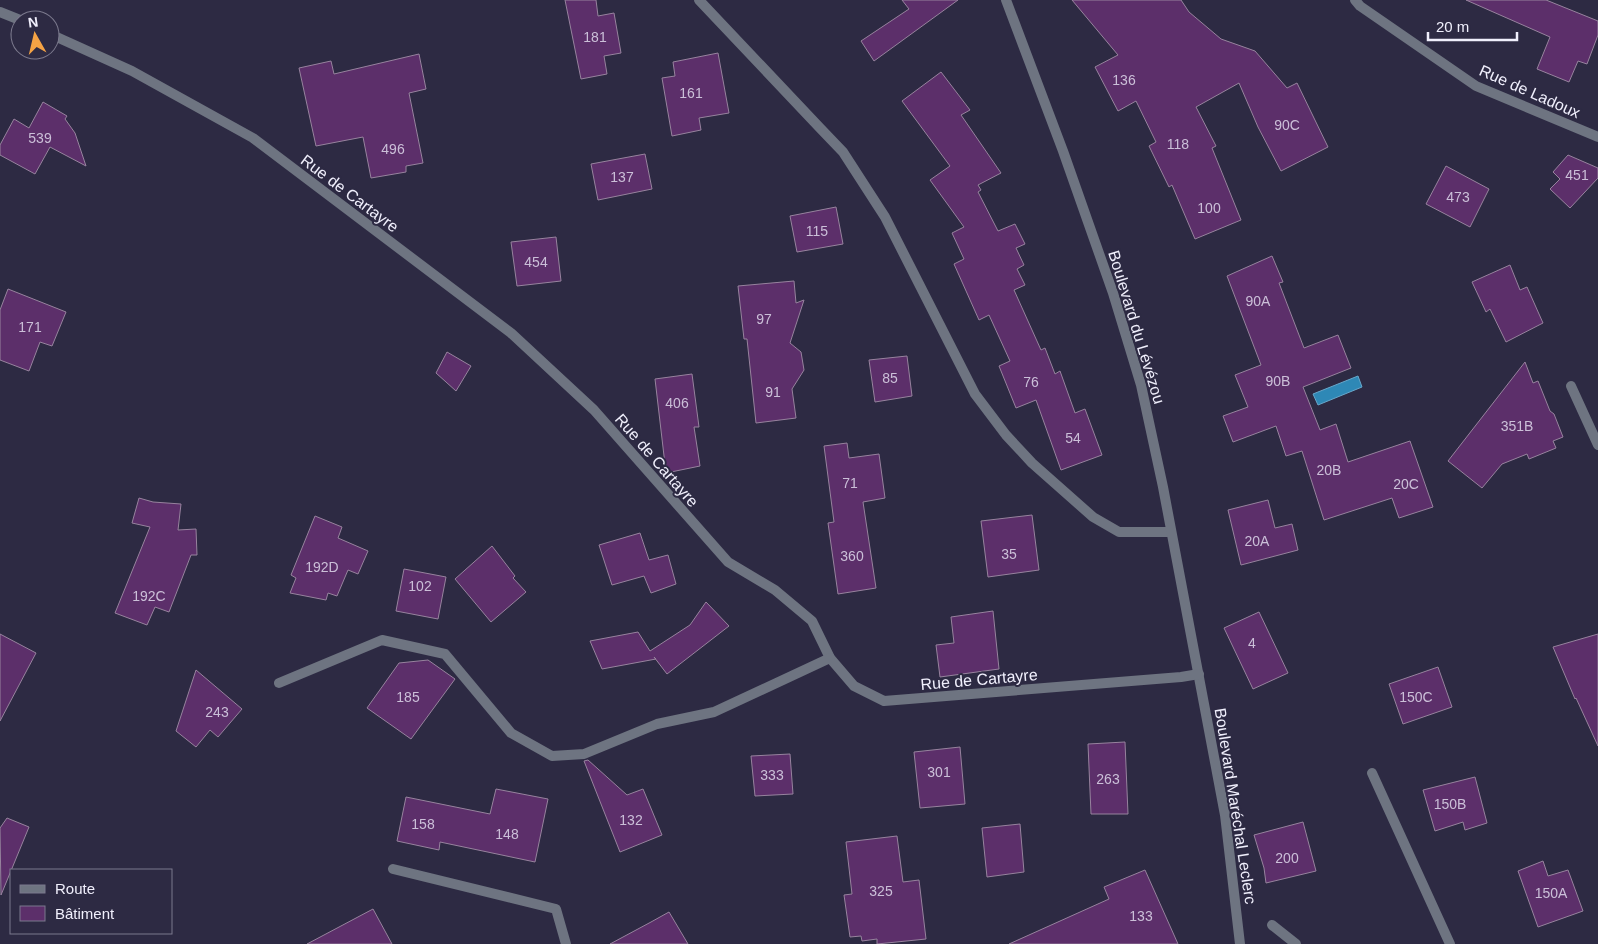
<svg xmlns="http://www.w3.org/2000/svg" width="1598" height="944" viewBox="0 0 1598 944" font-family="Helvetica,sans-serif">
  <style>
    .water { fill: #2e88b6; stroke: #68a7cb }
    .building { fill: #5c2f6a; stroke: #97839e }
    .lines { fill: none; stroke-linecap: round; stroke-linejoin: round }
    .service { stroke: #6e7481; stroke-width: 10 }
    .minor { stroke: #6e7481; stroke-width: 10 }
    .labels { text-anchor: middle; stroke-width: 4; stroke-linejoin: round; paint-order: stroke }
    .number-label { font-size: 14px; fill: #cbbfd8 }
    .street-label { font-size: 16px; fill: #f0effc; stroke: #2d2a43 }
  </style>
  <rect width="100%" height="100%" fill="#2d2a43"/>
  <path class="water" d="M 1358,376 L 1362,387 L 1318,405 L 1313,394 Z"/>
  <g class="building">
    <path d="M 565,0 L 596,0 L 598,16 L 614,13 L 621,53 L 604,56 L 607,74 L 581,79 Z"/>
    <path d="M 902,0 L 958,0 L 874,61 L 861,41 L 909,9 Z"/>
    <path d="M 1072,0 L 1181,0 L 1189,12 L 1221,39 L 1255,51 L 1287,88 L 1297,83 L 1328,147 L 1281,171 L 1258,127 L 1239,83 L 1196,107 L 1216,146 L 1212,148 L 1241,220 L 1195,239 L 1172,185 L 1169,187 L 1149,146 L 1156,142 L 1136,101 L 1118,111 L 1095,67 L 1118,55 Z"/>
    <path d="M 1466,0 L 1546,0 L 1598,21 L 1598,35 L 1587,64 L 1578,61 L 1569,82 L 1537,69 L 1550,37 Z"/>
    <path d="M 718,53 L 729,113 L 699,118 L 701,130 L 672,136 L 662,78 L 675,76 L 673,62 Z"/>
    <path d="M 419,54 L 426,89 L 409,93 L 423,163 L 406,166 L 406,172 L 371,178 L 363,137 L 316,146 L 299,68 L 331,61 L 334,74 Z"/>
    <path d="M 941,72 L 970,110 L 961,115 L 1001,173 L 978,185 L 981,190 L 978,192 L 998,231 L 1015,224 L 1025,244 L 1016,248 L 1024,265 L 1017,269 L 1025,285 L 1014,290 L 1041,350 L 1045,348 L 1055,374 L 1060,371 L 1075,413 L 1085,409 L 1102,455 L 1061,470 L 1036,400 L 1016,408 L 999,366 L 1010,361 L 989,315 L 979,320 L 954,264 L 964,259 L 952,233 L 964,227 L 930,180 L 950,166 L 902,101 Z"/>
    <path d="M 43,102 L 67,116 L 65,119 L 75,133 L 86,166 L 50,147 L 35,174 L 0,155 L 0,145 L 14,119 L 29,128 Z"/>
    <path d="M 645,154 L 652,189 L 598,200 L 591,164 Z"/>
    <path d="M 1568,155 L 1598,168 L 1598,178 L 1570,208 L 1550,189 L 1560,179 L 1553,172 Z"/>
    <path d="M 1446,166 L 1489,189 L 1470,227 L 1426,204 Z"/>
    <path d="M 836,207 L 843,244 L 797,252 L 790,216 Z"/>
    <path d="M 556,237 L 561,281 L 517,286 L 511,242 Z"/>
    <path d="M 1272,256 L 1283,282 L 1279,283 L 1304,348 L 1338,335 L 1351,368 L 1303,387 L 1320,430 L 1336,424 L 1348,462 L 1410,441 L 1433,507 L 1399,518 L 1392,498 L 1324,520 L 1302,451 L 1286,456 L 1276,426 L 1233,442 L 1223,416 L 1248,407 L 1235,375 L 1261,365 L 1227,276 Z"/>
    <path d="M 1510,265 L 1520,290 L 1527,287 L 1543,323 L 1506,342 L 1490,309 L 1486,312 L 1472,282 Z"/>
    <path d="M 794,281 L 796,303 L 804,300 L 790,343 L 801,352 L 804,370 L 792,389 L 796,418 L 756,423 L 747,339 L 744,339 L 738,286 Z"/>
    <path d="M 8,289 L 66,312 L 52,346 L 40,342 L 29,371 L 0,360 L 0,310 Z"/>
    <path d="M 447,352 L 471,366 L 456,391 L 436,373 Z"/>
    <path d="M 907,356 L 912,396 L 875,402 L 869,360 Z"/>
    <path d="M 1525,362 L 1533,383 L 1538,381 L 1550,411 L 1554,414 L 1563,437 L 1553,441 L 1556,448 L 1529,459 L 1527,454 L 1502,464 L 1482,488 L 1448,461 Z"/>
    <path d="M 692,374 L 699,427 L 694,427 L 700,466 L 666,473 L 655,379 Z"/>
    <path d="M 847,443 L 849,458 L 879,454 L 885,498 L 863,502 L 876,588 L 838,594 L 828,523 L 834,522 L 824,446 Z"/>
    <path d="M 139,498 L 153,502 L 181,504 L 178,530 L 196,529 L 197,555 L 191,555 L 169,612 L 155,607 L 147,625 L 115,613 L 150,527 L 132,523 Z"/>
    <path d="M 1268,500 L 1275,528 L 1292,524 L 1298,550 L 1241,565 L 1228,510 Z"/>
    <path d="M 1032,515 L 1039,570 L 988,577 L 981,521 Z"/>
    <path d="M 315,516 L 342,527 L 338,538 L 368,551 L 358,574 L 348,570 L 337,596 L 328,593 L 326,600 L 290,593 L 296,578 L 291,575 Z"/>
    <path d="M 640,533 L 649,560 L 668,555 L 676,584 L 651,593 L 644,576 L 612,585 L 599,545 Z"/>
    <path d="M 492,546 L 515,576 L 513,578 L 526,592 L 491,622 L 455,579 Z"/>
    <path d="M 404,569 L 446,577 L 438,619 L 396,611 Z"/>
    <path d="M 706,602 L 729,626 L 667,674 L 654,657 L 656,659 L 602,669 L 590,641 L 638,632 L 650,651 L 690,625 Z"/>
    <path d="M 993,611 L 999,669 L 940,677 L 936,645 L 954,643 L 951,617 Z"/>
    <path d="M 1259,612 L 1288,673 L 1253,689 L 1224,628 Z"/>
    <path d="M 0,634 L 36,653 L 0,721 Z"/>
    <path d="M 1598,634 L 1598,746 L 1576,698 L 1575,699 L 1553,647 Z"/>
    <path d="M 428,660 L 455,679 L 411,739 L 367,708 L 399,663 Z"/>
    <path d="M 1438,667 L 1452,707 L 1403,724 L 1389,684 Z"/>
    <path d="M 196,670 L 242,709 L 218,737 L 210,730 L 196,747 L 176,731 Z"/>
    <path d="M 1125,742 L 1128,814 L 1091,814 L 1088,744 Z"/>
    <path d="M 960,747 L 965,804 L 920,808 L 914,752 Z"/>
    <path d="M 790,754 L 793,794 L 755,796 L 751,756 Z"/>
    <path d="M 588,760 L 627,795 L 643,789 L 662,835 L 620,852 L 584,761 Z"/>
    <path d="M 1475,777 L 1487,823 L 1465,830 L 1463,822 L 1435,831 L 1423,790 Z"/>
    <path d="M 496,789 L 548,799 L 535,862 L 440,842 L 439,850 L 397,841 L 406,797 L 490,814 Z"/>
    <path d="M 7,818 L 29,827 L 1,895 L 0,828 Z"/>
    <path d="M 1303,822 L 1316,871 L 1266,883 L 1264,868 L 1254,835 Z"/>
    <path d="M 1020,824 L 1024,872 L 987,877 L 982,828 Z"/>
    <path d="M 897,836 L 903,882 L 919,880 L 926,939 L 877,944 L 877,939 L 862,941 L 861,936 L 850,937 L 844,895 L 852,894 L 846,842 Z"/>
    <path d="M 1543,861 L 1548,876 L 1568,870 L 1583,911 L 1538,927 L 1518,871 Z"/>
    <path d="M 1145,870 L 1178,944 L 1009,944 L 1109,899 L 1104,887 Z"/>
    <path d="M 373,909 L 392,944 L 307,944 Z"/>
    <path d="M 669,912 L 688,944 L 610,944 L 651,922 Z"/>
  </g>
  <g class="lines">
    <path class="service" d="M 1571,386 L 1598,445"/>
    <g class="minor">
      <path d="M 699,0 L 820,128 L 843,152 L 885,217 L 975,394 L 1006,435 L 1032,463 L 1093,517 L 1119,532 L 1171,532"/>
      <path d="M 1006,0 L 1063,151 L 1113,293 L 1141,385 L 1163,487 L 1225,815 L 1240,944"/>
      <path d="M 1355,0 L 1360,6 L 1476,86 L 1598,137"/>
      <path d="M 0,12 L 20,20"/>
      <path d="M 50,34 L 132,71 L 253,138 L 511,333 L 594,410 L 728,562 L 775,590 L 812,621 L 830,658 L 854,686 L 884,701 L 1181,677 L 1199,674"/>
      <path d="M 279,683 L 382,640 L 445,654 L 511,733 L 552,756 L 584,754 L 657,724 L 714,712 L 830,658"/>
      <path d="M 1372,773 L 1450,944"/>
      <path d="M 393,869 L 556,909 L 566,944"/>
      <path d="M 1272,925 L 1296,944"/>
    </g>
  </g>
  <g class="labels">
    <g class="number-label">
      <text x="595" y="42">181</text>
      <text x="1124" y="85">136</text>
      <text x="691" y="98">161</text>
      <text x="1287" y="130">90C</text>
      <text x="40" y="143">539</text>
      <text x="1178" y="149">118</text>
      <text x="393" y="154">496</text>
      <text x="1577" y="180">451</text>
      <text x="622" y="182">137</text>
      <text x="1458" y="202">473</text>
      <text x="1209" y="213">100</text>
      <text x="817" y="236">115</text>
      <text x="536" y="267">454</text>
      <text x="1258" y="306">90A</text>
      <text x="764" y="324">97</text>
      <text x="30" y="332">171</text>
      <text x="890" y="383">85</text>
      <text x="1278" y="386">90B</text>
      <text x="1031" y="387">76</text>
      <text x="773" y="397">91</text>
      <text x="677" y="408">406</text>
      <text x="1517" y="431">351B</text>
      <text x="1073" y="443">54</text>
      <text x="1329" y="475">20B</text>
      <text x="850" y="488">71</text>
      <text x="1406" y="489">20C</text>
      <text x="1257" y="546">20A</text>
      <text x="1009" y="559">35</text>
      <text x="852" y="561">360</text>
      <text x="322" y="572">192D</text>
      <text x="420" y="591">102</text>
      <text x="149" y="601">192C</text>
      <text x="1252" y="648">4</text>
      <text x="408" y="702">185</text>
      <text x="1416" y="702">150C</text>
      <text x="217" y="717">243</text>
      <text x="939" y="777">301</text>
      <text x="772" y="780">333</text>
      <text x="1108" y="784">263</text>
      <text x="1450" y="809">150B</text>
      <text x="631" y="825">132</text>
      <text x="423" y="829">158</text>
      <text x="507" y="839">148</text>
      <text x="1287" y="863">200</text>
      <text x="881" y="896">325</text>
      <text x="1551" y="898">150A</text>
      <text x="1141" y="921">133</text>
    </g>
    <g class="street-label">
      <text transform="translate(1530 91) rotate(24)" y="6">Rue de Ladoux</text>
      <text transform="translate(350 193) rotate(37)" y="6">Rue de Cartayre</text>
      <text transform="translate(1137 327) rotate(73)" y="6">Boulevard du Lévézou</text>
      <text transform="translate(657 460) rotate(49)" y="6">Rue de Cartayre</text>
      <text transform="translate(979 679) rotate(-5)" y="6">Rue de Cartayre</text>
      <text transform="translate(1236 806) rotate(81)" y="6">Boulevard Maréchal Leclerc</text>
    </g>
  </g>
  <rect x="10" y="869" width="162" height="65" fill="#2d2a43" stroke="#7b798d"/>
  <rect x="20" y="885" width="25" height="8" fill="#6e7481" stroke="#7b798d"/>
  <text x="55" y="894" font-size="15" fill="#f0effc">Route</text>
  <rect x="20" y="906" width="25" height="15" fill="#5c2f6a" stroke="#7b798d"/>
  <text x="55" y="919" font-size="15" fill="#f0effc">Bâtiment</text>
  <g transform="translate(35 35) rotate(352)"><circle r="24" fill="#2d2a43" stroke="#7b798d"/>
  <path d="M0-4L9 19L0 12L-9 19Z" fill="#f5a345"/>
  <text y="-8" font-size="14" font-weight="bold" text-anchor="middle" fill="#f0effc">N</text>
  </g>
  <path d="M1428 32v8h89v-8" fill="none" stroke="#f0effc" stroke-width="2.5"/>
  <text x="1436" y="32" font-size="15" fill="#f0effc" stroke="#2d2a43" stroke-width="4" paint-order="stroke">20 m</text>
</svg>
